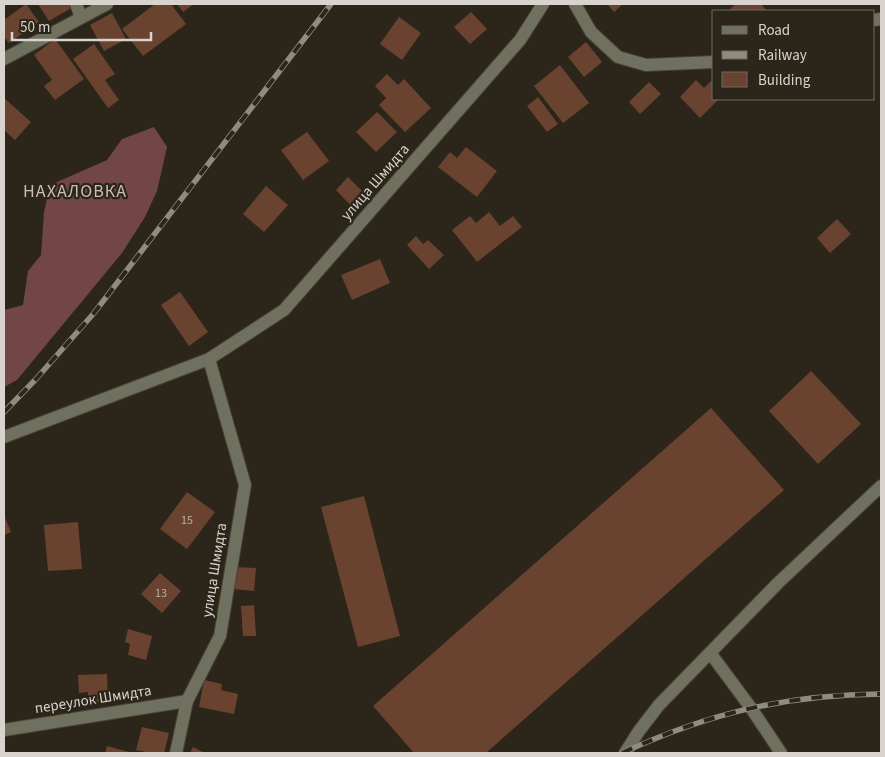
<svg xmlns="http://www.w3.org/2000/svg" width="885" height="757" viewBox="0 0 885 757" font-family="'Source Sans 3',sans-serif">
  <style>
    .forest { fill: #724547 }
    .building { fill: #6a4330 }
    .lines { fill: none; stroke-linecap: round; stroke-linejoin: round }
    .minor-casing { stroke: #484136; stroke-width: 14 }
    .minor { stroke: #6f705d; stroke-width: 12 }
    .rail-casing { stroke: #908a81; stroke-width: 5.5 }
    .rail { stroke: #2c2519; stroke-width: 4; stroke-dasharray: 11; stroke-linecap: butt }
    .labels { text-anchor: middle; stroke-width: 4.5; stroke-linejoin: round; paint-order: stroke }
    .number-label { font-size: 12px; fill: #bcafa5 }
    .street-label { font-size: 15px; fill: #d8d3cc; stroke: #2c2519 }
    .quarter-label { font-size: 18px; letter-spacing: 1px; fill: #c9bfb0; stroke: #2c2519 }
  </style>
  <rect width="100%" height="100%" fill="#2c2519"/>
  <path class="forest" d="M 154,127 L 167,147 L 157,191 L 145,217 L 122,253 L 17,380 L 4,387 L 4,310 L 23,305 L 28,271 L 41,255 L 44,212 L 50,185 L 107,160 L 122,139 Z"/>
  <g class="building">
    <path d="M 26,4 L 39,22 L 9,43 L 4,37 L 4,20 Z"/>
    <path d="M 38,4 L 71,4 L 73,7 L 49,21 Z"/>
    <path d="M 155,4 L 171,4 L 186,24 L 143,56 L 122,29 Z"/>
    <path d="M 177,4 L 194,4 L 183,12 Z"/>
    <path d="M 607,4 L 623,4 L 614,12 Z"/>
    <path d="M 736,4 L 761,4 L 767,11 L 732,11 L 730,9 Z"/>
    <path d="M 471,12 L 487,29 L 470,44 L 454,27 Z"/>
    <path d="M 112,13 L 126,39 L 104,51 L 90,25 Z"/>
    <path d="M 399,17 L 421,33 L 402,60 L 380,44 Z"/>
    <path d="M 55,39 L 84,79 L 55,100 L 44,86 L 52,80 L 34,55 Z"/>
    <path d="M 586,42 L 602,62 L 584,77 L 568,57 Z"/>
    <path d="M 94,44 L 115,74 L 105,80 L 119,100 L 108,108 L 73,59 Z"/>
    <path d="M 560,65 L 589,103 L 563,123 L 534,86 Z"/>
    <path d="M 387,74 L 398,85 L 404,79 L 431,108 L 405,132 L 379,105 L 386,98 L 375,86 Z"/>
    <path d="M 696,80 L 704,88 L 711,81 L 714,83 L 714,99 L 719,99 L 700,118 L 680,97 Z"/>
    <path d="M 649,82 L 661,94 L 640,114 L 629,102 Z"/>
    <path d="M 538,97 L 558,124 L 547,132 L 527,106 Z"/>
    <path d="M 4,98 L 31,122 L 15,140 L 4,130 Z"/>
    <path d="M 377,112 L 397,132 L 376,152 L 356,132 Z"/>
    <path d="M 307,132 L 329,161 L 303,180 L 281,150 Z"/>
    <path d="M 466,147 L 497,171 L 477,197 L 438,167 L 450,152 L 457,158 Z"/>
    <path d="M 348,177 L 365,194 L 352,207 L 336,190 Z"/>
    <path d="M 266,186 L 288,205 L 264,232 L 243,214 Z"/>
    <path d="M 489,212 L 500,226 L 513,216 L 522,227 L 477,262 L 452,230 L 470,216 L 476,223 Z"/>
    <path d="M 837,219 L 851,234 L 830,253 L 817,238 Z"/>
    <path d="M 416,236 L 423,244 L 428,240 L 444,255 L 429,269 L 407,245 Z"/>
    <path d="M 380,259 L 390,283 L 352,300 L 341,275 Z"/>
    <path d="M 180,292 L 208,332 L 189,346 L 161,305 Z"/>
    <path d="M 811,371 L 861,424 L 818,464 L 769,411 Z"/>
    <path d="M 711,408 L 784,490 L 486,753 L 414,753 L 373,706 Z"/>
    <path d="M 187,492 L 215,512 L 187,549 L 160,529 Z"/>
    <path d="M 364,496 L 400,636 L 358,647 L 321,507 Z"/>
    <path d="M 4,515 L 11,532 L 4,535 Z"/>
    <path d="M 78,522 L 82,569 L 48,571 L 44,525 Z"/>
    <path d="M 234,567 L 256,568 L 254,591 L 233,589 Z"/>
    <path d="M 160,573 L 181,591 L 162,613 L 141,594 Z"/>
    <path d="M 254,605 L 256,636 L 243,636 L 241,606 Z"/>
    <path d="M 128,629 L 152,636 L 146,660 L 128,655 L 130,644 L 125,642 Z"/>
    <path d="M 107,674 L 108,702 L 88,703 L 88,692 L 79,693 L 78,675 Z"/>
    <path d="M 204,680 L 222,684 L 221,690 L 238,694 L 234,714 L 199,707 Z"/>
    <path d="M 142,727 L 169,733 L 164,753 L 151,753 L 136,750 Z"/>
    <path d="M 107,746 L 133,753 L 105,753 Z"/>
    <path d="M 193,747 L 205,753 L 190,753 Z"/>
  </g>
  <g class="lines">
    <defs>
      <g id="minor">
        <path d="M 76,4 L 81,17"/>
        <path d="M 575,4 L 591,32 L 618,57 L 646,65 L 714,62"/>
        <path d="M 874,20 L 881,19"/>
        <path d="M 4,59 L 107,4"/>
        <path d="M 4,437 L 209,359 L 284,310 L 520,40 L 543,4"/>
        <path d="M 711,654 L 751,708 L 781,753"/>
        <path d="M 4,730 L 187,701"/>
        <path d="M 176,753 L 187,701 L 220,636 L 245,485 L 209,359"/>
        <path d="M 625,753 L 639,731 L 659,705 L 778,583 L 881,486"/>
      </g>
    </defs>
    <use href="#minor" class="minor-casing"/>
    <use href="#minor" class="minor"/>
    <defs>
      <g id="rail">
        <path d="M 4,412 L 36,379 L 94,313 L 331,4"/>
        <path d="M 622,753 C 709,713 785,695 881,694"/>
      </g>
    </defs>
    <use href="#rail" class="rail-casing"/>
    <use href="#rail" class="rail"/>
  </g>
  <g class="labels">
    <g class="number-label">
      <text x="187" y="524">15</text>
      <text x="161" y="597">13</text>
    </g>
    <g class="street-label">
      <text transform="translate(375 182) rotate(-49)" y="5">улица Шмидта</text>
      <text transform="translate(214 570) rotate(-81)" y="5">улица Шмидта</text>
      <text transform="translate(93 699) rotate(-9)" y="5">переулок Шмидта</text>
    </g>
    <g class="quarter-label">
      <text x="75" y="197">НАХАЛОВКА</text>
    </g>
  </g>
  <rect width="885" height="757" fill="none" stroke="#d8d3cc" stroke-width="10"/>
  <rect x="712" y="10" width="162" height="90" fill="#2c2519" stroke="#716b61"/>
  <rect x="722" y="26" width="25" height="8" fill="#6f705d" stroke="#716b61"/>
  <text x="758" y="35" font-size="15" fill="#d8d3cc">Road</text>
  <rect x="722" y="51" width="25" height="8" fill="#908a81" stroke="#716b61"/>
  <text x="758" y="60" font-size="15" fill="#d8d3cc">Railway</text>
  <rect x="722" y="72" width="25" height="15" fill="#6a4330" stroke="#716b61"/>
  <text x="758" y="85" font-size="15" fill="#d8d3cc">Building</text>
  <path d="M12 32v8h139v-8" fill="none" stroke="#d8d3cc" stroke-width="2.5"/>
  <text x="20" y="32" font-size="15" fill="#d8d3cc" stroke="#2c2519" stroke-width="4" paint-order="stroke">50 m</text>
</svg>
